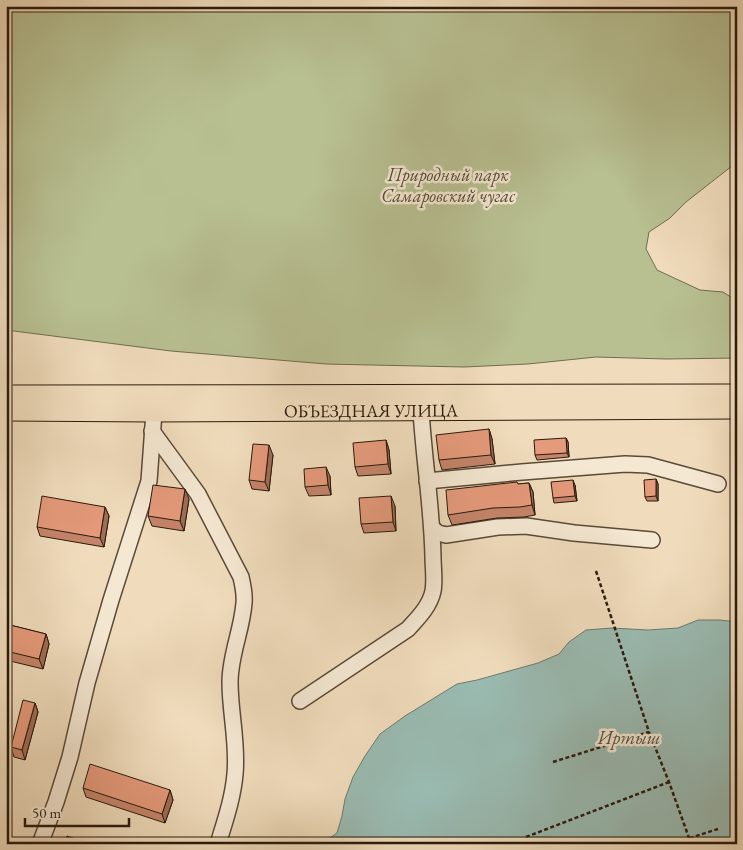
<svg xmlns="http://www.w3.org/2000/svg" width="743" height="850" viewBox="0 0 743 850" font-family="'EB Garamond',serif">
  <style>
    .green { fill: #b8c092; stroke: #706d4f }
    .water { fill: #9abbb2; stroke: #6c7b70 }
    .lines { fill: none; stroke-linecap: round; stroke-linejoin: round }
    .minor-casing { stroke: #5a4a38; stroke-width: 18 }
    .major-casing { stroke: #281a0c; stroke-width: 21 }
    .path { stroke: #281a0c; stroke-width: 2.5; stroke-dasharray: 4 2.5; stroke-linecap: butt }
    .minor { stroke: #f5e8d3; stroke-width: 15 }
    .major { stroke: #f0dcbc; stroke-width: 19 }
    .wall { fill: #c5846a; stroke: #281a0c }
    .shaded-wall { fill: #a06c56; stroke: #281a0c }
    .building { fill: #e59a7b; stroke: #281a0c }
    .labels { text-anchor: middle; stroke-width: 5; stroke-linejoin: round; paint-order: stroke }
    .park-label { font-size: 18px; font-style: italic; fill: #534c34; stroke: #f5e8d3 }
    .street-label { font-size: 18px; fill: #281a0c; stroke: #f5e8d3 }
    .water-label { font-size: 19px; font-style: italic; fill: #505246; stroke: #f5e8d3 }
  </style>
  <rect width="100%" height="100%" fill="#f0dcbc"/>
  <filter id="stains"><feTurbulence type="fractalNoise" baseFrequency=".004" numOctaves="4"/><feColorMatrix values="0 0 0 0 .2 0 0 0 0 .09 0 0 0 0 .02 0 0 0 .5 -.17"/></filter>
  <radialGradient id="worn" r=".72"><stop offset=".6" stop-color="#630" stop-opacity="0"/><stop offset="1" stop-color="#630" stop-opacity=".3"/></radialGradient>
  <path class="green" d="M 6,6 L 737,6 L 737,162 L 686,202 L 670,218 L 649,232 L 646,249 L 657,270 L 700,290 L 723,292 L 737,301 L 737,358 L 666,359 L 596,357 L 528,364 L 464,367 L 326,364 L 171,351 L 6,330 Z"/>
  <path class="water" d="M 698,620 L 720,620 L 737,622 L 737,844 L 314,844 L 324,842 L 337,833 L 342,816 L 345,799 L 353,777 L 365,756 L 380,734 L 405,716 L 457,684 L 477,680 L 538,663 L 559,654 L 569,642 L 586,630 L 612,628 L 648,630 L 678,628 Z"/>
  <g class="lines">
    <defs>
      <g id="minor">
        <path d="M 152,431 L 198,494 L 241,577 C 243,586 245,594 244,603 C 242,630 230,655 230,682 C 230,713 238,743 235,774 C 233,798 225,821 218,844"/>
        <path d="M 427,481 L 522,472 L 625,464 L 648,465 L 718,484"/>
        <path d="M 432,528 L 438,533 L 446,535 L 498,527 L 526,526 L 574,533 L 652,540"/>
        <path d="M 300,701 L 408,629 C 418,618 430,606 433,591 C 435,581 433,567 433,557 C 432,508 424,460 421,411"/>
        <path d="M 40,844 L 56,802 L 70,757 L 87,683 L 111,600 L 149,481 L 154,412"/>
      </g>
      <g id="major">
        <path d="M 6,395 L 737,394"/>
        <path id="s1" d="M 6,411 L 154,412 L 737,409"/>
      </g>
    </defs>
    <use href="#minor" class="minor-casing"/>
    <use href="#major" class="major-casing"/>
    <g class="path">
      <path d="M 596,571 L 649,732 L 669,782 L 689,838"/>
      <path d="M 553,762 L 649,732"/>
      <path d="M 526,837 L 669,782"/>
      <path d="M 671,844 L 718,829"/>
    </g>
    <use href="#minor" class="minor"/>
    <use href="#major" class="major"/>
  </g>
  <g class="wall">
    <path d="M 489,429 L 492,439 L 495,464 L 442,470 L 439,460 Z"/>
    <path d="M 566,438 L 568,442 L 569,457 L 537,460 L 535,455 Z"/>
    <path d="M 386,440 L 389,450 L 391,474 L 358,476 L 355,467 Z"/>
    <path d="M 273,455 L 269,491 L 252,489 L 249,480 Z"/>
    <path d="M 330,476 L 331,495 L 309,496 L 305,487 Z"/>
    <path d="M 656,479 L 658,484 L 658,501 L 647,501 L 645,497 Z"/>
    <path d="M 529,483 L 533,492 L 535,515 L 524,517 L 497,518 L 452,525 L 448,515 L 518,484 Z"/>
    <path d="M 575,485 L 577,501 L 554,503 L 553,498 Z"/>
    <path d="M 189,499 L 184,531 L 152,526 L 148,516 Z"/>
    <path d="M 395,506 L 396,531 L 364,533 L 361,524 Z"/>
    <path d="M 105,507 L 109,516 L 104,547 L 40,536 L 37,527 Z"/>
    <path d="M 6,624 L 46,634 L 49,644 L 43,669 L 6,660 Z"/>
    <path d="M 35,703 L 38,712 L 25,760 L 14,757 L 11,747 Z"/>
    <path d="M 83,788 L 170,790 L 173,800 L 165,823 L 86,797 Z"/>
  </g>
  <g class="shaded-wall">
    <path d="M 489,429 L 492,439 L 495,464 L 491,455 Z"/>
    <path d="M 566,438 L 568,442 L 569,457 L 567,453 Z"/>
    <path d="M 386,440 L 389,450 L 391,474 L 388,464 Z"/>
    <path d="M 269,445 L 273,455 L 269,491 L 265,482 Z"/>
    <path d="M 326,467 L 330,476 L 331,495 L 328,485 Z"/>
    <path d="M 656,479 L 658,484 L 658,501 L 656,496 Z"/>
    <path d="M 573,480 L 575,485 L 577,501 L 575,496 Z"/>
    <path d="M 529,483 L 533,492 L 535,515 L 532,505 Z"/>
    <path d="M 185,489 L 189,499 L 184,531 L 180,521 Z"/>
    <path d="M 391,496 L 395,506 L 396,531 L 393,522 Z"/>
    <path d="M 105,507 L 109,516 L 104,547 L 100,538 Z"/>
    <path d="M 46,634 L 49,644 L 43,669 L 39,659 Z"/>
    <path d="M 35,703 L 38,712 L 25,760 L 22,750 Z"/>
    <path d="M 170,790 L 173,800 L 165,823 L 162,814 Z"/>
  </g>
  <g class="building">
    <path d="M 489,429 L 491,455 L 439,460 L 436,435 Z"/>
    <path d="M 566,438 L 567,453 L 535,455 L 534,440 Z"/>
    <path d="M 386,440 L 388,464 L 355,467 L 353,443 Z"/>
    <path d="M 253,444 L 269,445 L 265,482 L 249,480 Z"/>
    <path d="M 326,467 L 328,485 L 305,487 L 304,469 Z"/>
    <path d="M 656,479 L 656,496 L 645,497 L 644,480 Z"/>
    <path d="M 573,480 L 575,496 L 553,498 L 551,482 Z"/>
    <path d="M 517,482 L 518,484 L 529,483 L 532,505 L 520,507 L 493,508 L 448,515 L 446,490 Z"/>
    <path d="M 153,485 L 185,489 L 180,521 L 148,516 Z"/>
    <path d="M 42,496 L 105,507 L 100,538 L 37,527 Z"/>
    <path d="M 391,496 L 393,522 L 361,524 L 359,498 Z"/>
    <path d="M 6,624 L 46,634 L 39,659 L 6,651 Z"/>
    <path d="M 23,700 L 35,703 L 22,750 L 11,747 Z"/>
    <path d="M 90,764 L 170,790 L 162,814 L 83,788 Z"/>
    <path d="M 67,836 L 89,844 L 65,844 Z"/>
  </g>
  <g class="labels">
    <g class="park-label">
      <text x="448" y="181">Природный парк<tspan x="448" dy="21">Самаровский чугас</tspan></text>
    </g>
    <g class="street-label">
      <text dy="6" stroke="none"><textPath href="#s1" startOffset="365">ОБЪЕЗДНАЯ УЛИЦА</textPath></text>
    </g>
    <g class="water-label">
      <text x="629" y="744">Иртыш</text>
    </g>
  </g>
  <rect width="743" height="850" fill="none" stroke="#f0dcbc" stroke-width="25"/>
  <rect x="8" y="8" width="728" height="835" fill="none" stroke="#281a0c" stroke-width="2.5"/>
  <rect x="12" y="12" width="718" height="825" fill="none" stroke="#281a0c"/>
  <path d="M25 818v8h104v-8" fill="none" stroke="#281a0c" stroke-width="2.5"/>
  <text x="32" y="818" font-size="15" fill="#281a0c" stroke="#f5e8d3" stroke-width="4" paint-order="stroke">50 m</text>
  <rect width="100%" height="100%" filter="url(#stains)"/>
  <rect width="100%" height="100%" fill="url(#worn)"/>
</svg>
